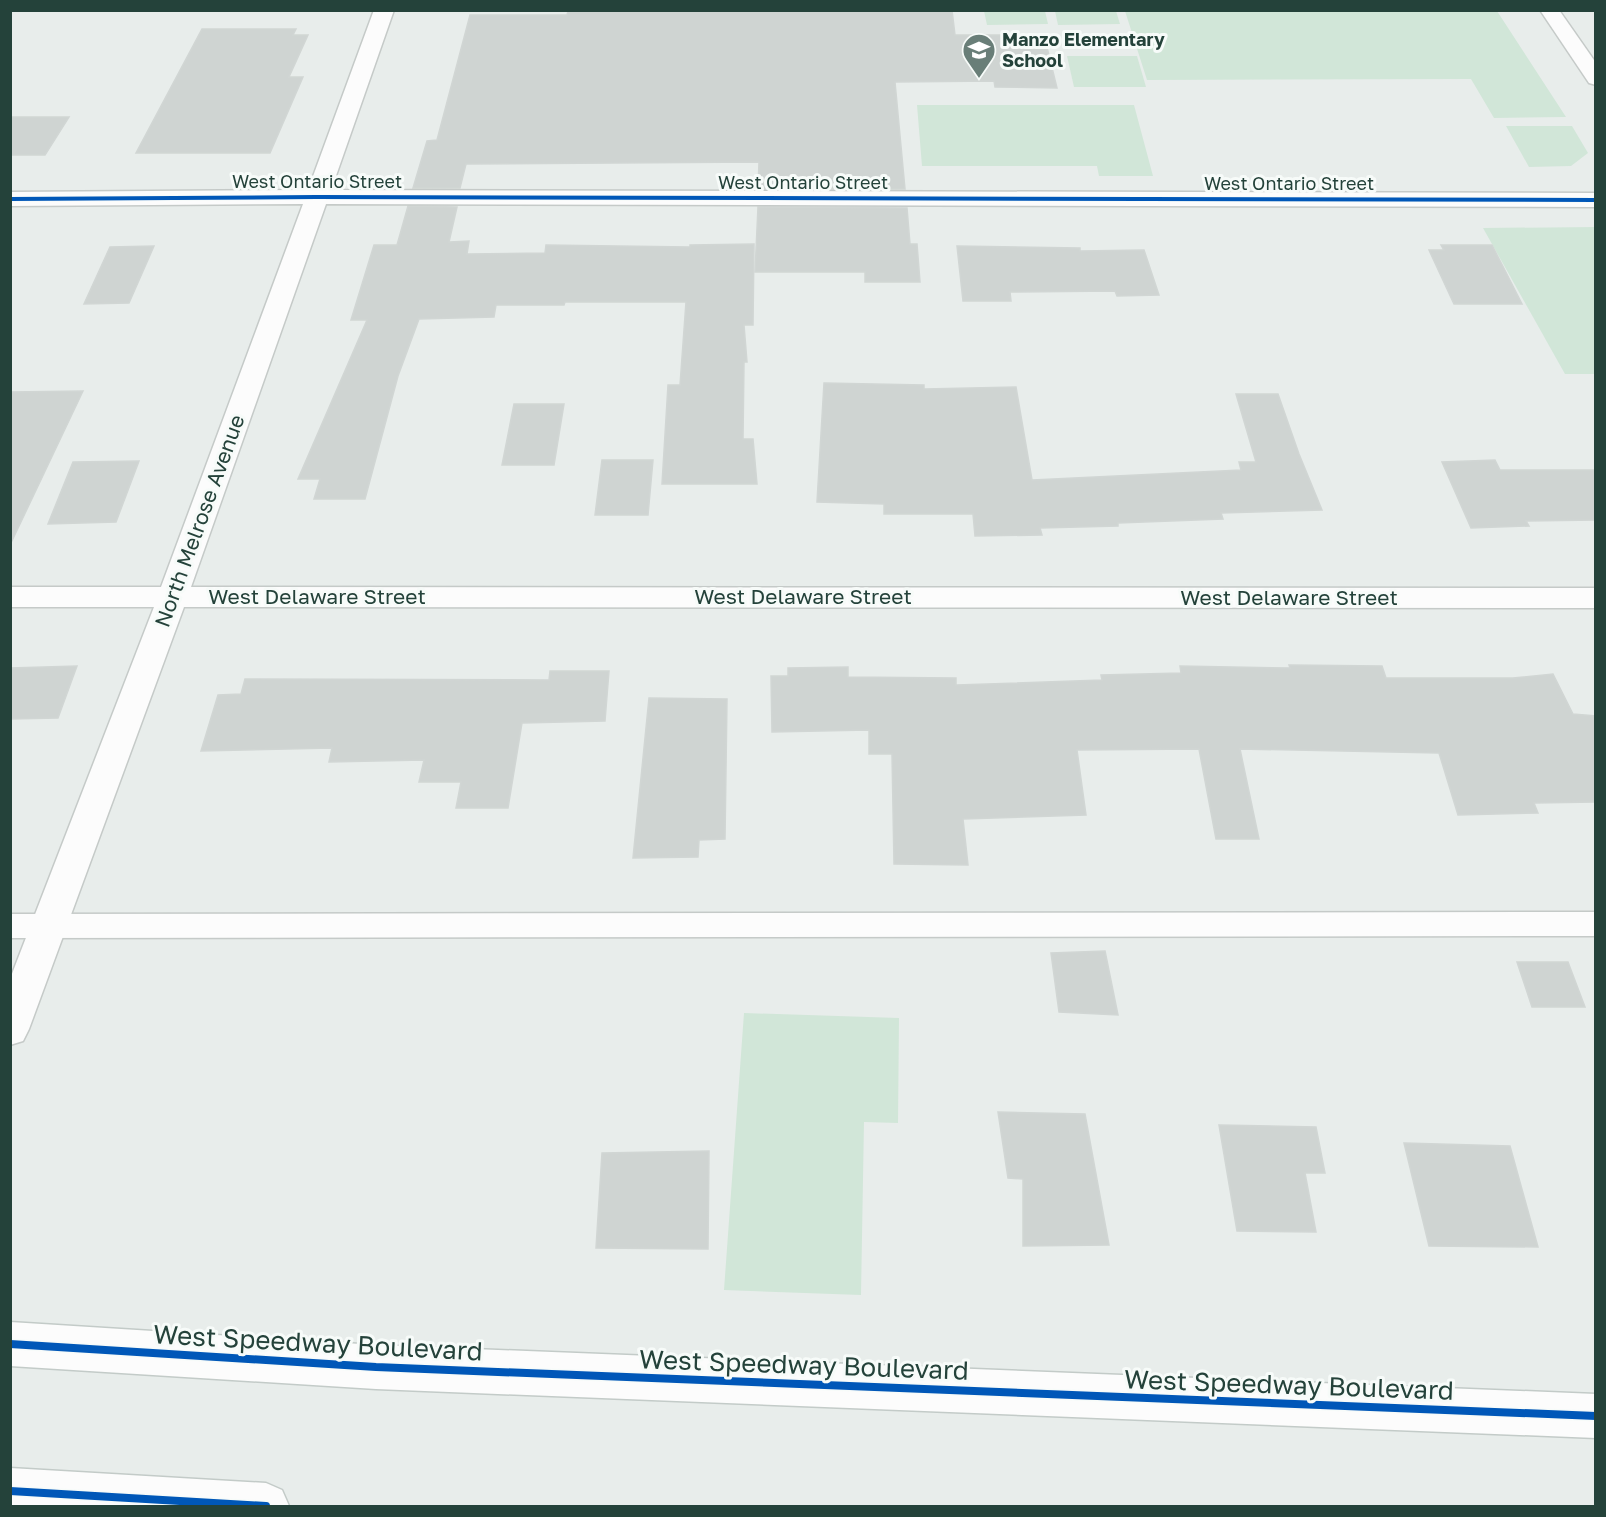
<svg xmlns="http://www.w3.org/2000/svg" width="1606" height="1517" viewBox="0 0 1606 1517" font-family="'Golos Text',sans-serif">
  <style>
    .green { fill: #d1e6d8 }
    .building { fill: #cfd4d2; stroke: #d1d6d4; stroke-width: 1.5 }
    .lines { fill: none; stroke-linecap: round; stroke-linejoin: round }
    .service-casing { stroke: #c5cac8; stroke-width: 3 }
    .minor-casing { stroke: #c5cac8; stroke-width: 3 }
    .secondary-casing { stroke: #c3cbc8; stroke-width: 3 }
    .service { fill: #fcfcfc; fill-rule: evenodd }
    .minor { fill: #fcfcfc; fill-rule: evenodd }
    .secondary { fill: #fcfcfc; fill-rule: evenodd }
    .cycleway-far1-casing { stroke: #f7fbf9; stroke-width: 6 }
    .cycleway-casing { stroke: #f7fbf9; stroke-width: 11 }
    .cycleway-far1 { stroke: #0057b8; stroke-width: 4 }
    .cycleway { stroke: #0057b8; stroke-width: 8 }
    .labels { text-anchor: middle; stroke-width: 6; stroke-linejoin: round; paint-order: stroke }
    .far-poi-label { font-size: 18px; font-weight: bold; fill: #24423a; stroke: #f7fbf9; text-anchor: start }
    .far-street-label { font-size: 18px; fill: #24423a; stroke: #f7fbf9 }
    .street-label { font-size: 21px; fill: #24423a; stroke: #f7fbf9 }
    .near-street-label { font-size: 26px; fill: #24423a; stroke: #f7fbf9 }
  </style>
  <rect width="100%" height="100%" fill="#e8edeb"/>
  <g class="green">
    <path d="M 984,11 L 1045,11 L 1048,24 L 987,25 Z"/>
    <path d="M 1055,11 L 1116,11 L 1120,24 L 1058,25 Z"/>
    <path d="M 1125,11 L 1497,11 L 1566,117 L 1494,118 L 1471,79 L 1147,80 Z"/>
    <path d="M 1067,56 L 1137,56 L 1146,87 L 1074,87 Z"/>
    <path d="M 917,105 L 1134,105 L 1153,176 L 1099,176 L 1097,166 L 922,166 Z"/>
    <path d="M 1506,126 L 1572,126 L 1588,153 L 1571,166 L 1529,167 Z"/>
    <path d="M 1595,227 L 1595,374 L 1565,374 L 1483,228 Z"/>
    <path d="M 744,1013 L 899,1018 L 898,1123 L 864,1122 L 861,1295 L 724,1290 Z"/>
  </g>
  <g class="building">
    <path d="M 952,10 L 955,35 L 1044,35 L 1057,88 L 995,87 L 994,81 L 895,82 L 905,189 L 758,189 L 759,162 L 466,164 L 460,188 L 413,188 L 427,141 L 437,140 L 470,15 L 567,15 L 568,11 Z"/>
    <path d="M 202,29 L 296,29 L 293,35 L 308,35 L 289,77 L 303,77 L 270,153 L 136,153 Z"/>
    <path d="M 10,117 L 69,117 L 45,155 L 10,155 Z"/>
    <path d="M 408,206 L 457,207 L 449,242 L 469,241 L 467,254 L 545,253 L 546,245 L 690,247 L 690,245 L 754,244 L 753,325 L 744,325 L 747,362 L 744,362 L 743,439 L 753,439 L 757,484 L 662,484 L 668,385 L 680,385 L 686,302 L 565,302 L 564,305 L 496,305 L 494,317 L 419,319 L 398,376 L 365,499 L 314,499 L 320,479 L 298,479 L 367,320 L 351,320 L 374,245 L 397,245 Z"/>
    <path d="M 758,207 L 907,208 L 910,244 L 917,244 L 920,282 L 865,282 L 865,272 L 755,272 Z"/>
    <path d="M 1441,245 L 1492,245 L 1522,304 L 1454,304 L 1429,250 L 1444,250 Z"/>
    <path d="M 154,246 L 129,303 L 84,304 L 110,247 Z"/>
    <path d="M 957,246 L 1080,248 L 1080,251 L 1144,250 L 1159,295 L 1117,296 L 1115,291 L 1010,292 L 1011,301 L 963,301 Z"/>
    <path d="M 824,383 L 924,385 L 924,389 L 1016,387 L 1032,480 L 1241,470 L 1239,462 L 1256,462 L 1236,394 L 1278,394 L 1299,454 L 1322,510 L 1221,513 L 1223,519 L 1118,523 L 1118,526 L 1040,528 L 1042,535 L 975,536 L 973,514 L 884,514 L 884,504 L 817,502 Z"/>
    <path d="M 83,391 L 10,545 L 10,392 Z"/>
    <path d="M 514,404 L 564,404 L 554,465 L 502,465 Z"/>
    <path d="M 602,460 L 653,460 L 648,515 L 595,515 Z"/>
    <path d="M 1495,460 L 1500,470 L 1596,470 L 1596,520 L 1526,521 L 1529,526 L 1471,528 L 1442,462 Z"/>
    <path d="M 139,461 L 116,522 L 48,524 L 73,462 Z"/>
    <path d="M 1289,665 L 1382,666 L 1386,678 L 1513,678 L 1553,674 L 1573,714 L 1596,716 L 1596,802 L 1534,803 L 1538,813 L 1458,815 L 1439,753 L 1240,749 L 1259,839 L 1216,839 L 1199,749 L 1077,750 L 1086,815 L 963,819 L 968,865 L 894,864 L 892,754 L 869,754 L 869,730 L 772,732 L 771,676 L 788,676 L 788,668 L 848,667 L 848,677 L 956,678 L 956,685 L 1102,680 L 1101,675 L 1181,673 L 1180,666 L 1290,668 Z"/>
    <path d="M 77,666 L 58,718 L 10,719 L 10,668 Z"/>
    <path d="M 550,671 L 609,671 L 605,721 L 522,723 L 508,808 L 456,808 L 461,782 L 419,782 L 424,760 L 329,762 L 332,748 L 201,751 L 218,695 L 241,694 L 245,679 L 549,680 Z"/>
    <path d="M 649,698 L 727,699 L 725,839 L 699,840 L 698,857 L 633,858 Z"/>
    <path d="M 1105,951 L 1118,1015 L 1059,1012 L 1051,953 Z"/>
    <path d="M 1517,962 L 1568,962 L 1585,1007 L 1532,1007 Z"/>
    <path d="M 998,1112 L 1085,1114 L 1109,1245 L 1023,1246 L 1023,1179 L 1008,1178 Z"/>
    <path d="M 1219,1125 L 1316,1127 L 1325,1173 L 1305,1173 L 1316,1232 L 1237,1231 Z"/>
    <path d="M 1404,1143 L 1510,1146 L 1538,1247 L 1429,1246 Z"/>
    <path d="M 709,1151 L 708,1249 L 596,1248 L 602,1153 Z"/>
  </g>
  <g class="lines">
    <defs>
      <path id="service" d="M 1596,912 L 1596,936 L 10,938 L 10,914 Z"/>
      <g id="minor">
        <path d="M 374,10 L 394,10 L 331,190 L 1596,193 L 1596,207 L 326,204 L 191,587 L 1596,588 L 1596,608 L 184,607 L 29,1029 L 23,1041 L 10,1045 L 10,979 L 154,607 L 10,607 L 10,587 L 161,587 L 303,204 L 10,206 L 10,192 L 308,190 Z"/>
        <path d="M 1540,10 L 1559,10 L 1596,63 L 1596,85 L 1589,83 Z"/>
      </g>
      <g id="secondary">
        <path d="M 10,1322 L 376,1345 L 1596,1394 L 1596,1438 L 376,1389 L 10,1366 Z"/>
        <path d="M 10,1468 L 266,1483 L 282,1490 L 289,1506 L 10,1506 Z"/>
      </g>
    </defs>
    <use href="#service" class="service-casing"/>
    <use href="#minor" class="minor-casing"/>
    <use href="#secondary" class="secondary-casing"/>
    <use href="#service" class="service"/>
    <use href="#minor" class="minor"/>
    <use href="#secondary" class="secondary"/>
    <defs>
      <path id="cycleway-far1" d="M 10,199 L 316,197 L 1596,200"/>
      <g id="cycleway">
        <path d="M 10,1344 L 376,1367 L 1596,1416"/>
        <path d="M 10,1491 L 266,1506"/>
      </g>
    </defs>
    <use href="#cycleway-far1" class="cycleway-far1-casing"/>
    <use href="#cycleway" class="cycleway-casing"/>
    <use href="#cycleway-far1" class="cycleway-far1"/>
    <use href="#cycleway" class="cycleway"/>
  </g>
  <defs>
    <symbol id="school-pin" viewBox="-11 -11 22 30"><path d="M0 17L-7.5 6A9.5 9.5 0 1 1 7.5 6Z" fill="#697e78" stroke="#f7fbf9"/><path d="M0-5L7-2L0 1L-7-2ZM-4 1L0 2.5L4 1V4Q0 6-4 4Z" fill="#fff"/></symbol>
  </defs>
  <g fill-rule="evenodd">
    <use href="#school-pin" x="960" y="31" width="38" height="52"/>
  </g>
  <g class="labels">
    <g class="far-poi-label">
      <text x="1002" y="46">Manzo Elementary<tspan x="1002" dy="21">School</tspan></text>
    </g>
    <g class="far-street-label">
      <text x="317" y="188">West Ontario Street</text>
      <text x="803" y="189">West Ontario Street</text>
      <text x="1289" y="190">West Ontario Street</text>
    </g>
    <g class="street-label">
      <text transform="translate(200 521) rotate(-70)" y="7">North Melrose Avenue</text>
      <text x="317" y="604">West Delaware Street</text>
      <text x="803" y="604">West Delaware Street</text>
      <text x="1289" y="605">West Delaware Street</text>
    </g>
    <g class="near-street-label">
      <text transform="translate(318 1343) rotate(3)" y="9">West Speedway Boulevard</text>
      <text transform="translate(804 1365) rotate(2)" y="9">West Speedway Boulevard</text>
      <text transform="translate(1289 1385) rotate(2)" y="9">West Speedway Boulevard</text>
    </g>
  </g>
  <rect width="1606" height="1517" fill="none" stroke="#24423a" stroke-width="24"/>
</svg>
